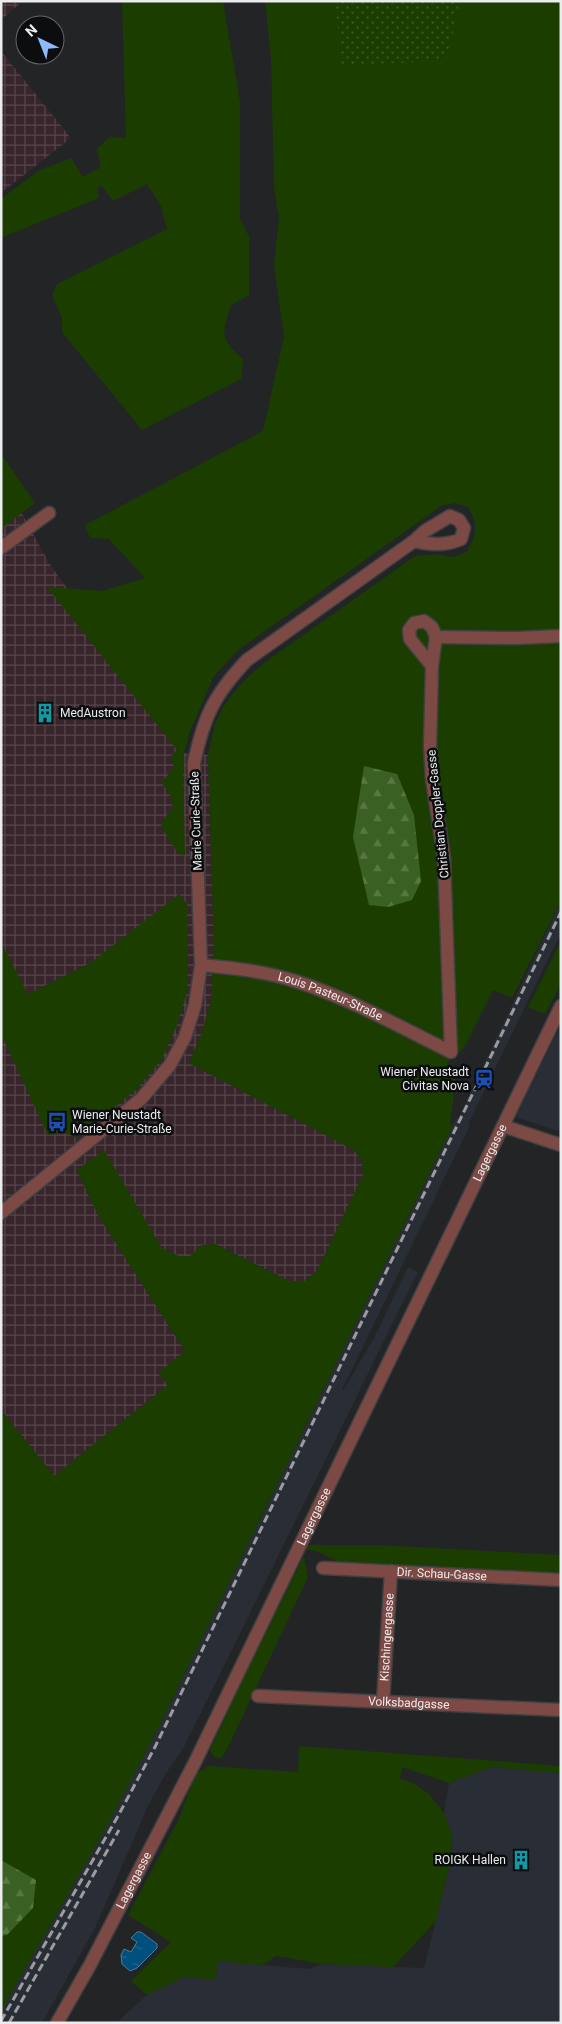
<svg xmlns="http://www.w3.org/2000/svg" width="562" height="2024" viewBox="0 0 562 2024" font-family="Roboto,sans-serif">
  <style>
    .built { fill: #292d35 }
    .industrial { fill: url(#industrial-grid) }
    .green { fill: #1b3e00 }
    .forest { fill: url(#forest-firs) }
    .park { fill: url(#park-dots) }
    .water { fill: url(#water-ripples); stroke: #467e9e }
    .lines { fill: none; stroke-linecap: round; stroke-linejoin: round }
    .minor-casing { stroke: #3e4042; stroke-width: 15 }
    .minor { stroke: #7d4944; stroke-width: 12 }
    .rail { stroke: #9b9c9e; stroke-width: 3; stroke-dasharray: 8 4; stroke-linecap: butt }
    .labels { text-anchor: middle; stroke-width: 5; stroke-linejoin: round; paint-order: stroke }
    .poi-label { font-size: 12px; fill: #ebecee; stroke: #0c0d0e; text-anchor: start }
    .street-label { font-size: 12px; fill: #ebecee; stroke: #0c0d0e }
  </style>
  <defs>
    <pattern id="industrial-grid" width="8" height="8" patternUnits="userSpaceOnUse" patternTransform="scale(1.25)"><rect width="8" height="8" fill="#38252b"/><path d="M0 4h8M4 0v8" fill="none" stroke="#55454a"/></pattern>
    <pattern id="forest-firs" width="22" height="20" patternUnits="userSpaceOnUse" patternTransform="scale(1.25)"><rect width="22" height="20" fill="#3a6123"/><path d="M5 1l3.5 6h-7zM16 11l3.5 6h-7z" fill="#577843"/></pattern>
    <pattern id="park-dots" width="8" height="8" patternUnits="userSpaceOnUse" patternTransform="scale(1.25)"><rect width="8" height="8" fill="#1b3e00"/><path d="M2 2h.1M6 6h.1" fill="none" stroke="#3c5a26" stroke-width="1.8" stroke-linecap="round"/></pattern>
    <pattern id="water-ripples" width="26" height="14" patternUnits="userSpaceOnUse" patternTransform="scale(1.25)"><rect width="26" height="14" fill="#004f7c"/><path d="M2 4q2-2 4 0t4 0M15 11q2-2 4 0t4 0" fill="none" stroke="#25688f"/></pattern>
  </defs>
  <rect width="100%" height="100%" fill="#222426"/>
  <g class="built">
    <path d="M 561,901 L 561,937 L 558,939 L 468,1124 L 470,1125 L 342,1390 L 343,1391 L 375,1336 L 408,1267 L 418,1272 L 183,1749 L 165,1775 L 148,1806 L 96,1926 L 42,2023 L 1,2023 L 1,2011 L 153,1738 L 453,1125 L 456,1118 L 458,1119 Z"/>
    <path d="M 561,1025 L 561,1132 L 516,1117 Z"/>
    <path d="M 492,1767 L 561,1773 L 561,2023 L 116,2023 L 147,1995 L 184,1977 L 216,1980 L 217,1961 L 309,1969 L 323,1964 L 424,1968 L 451,1859 L 452,1834 L 444,1813 L 449,1783 Z"/>
  </g>
  <g class="industrial">
    <path d="M 1,1 L 23,1 L 1,20 Z"/>
    <path d="M 1,51 L 71,138 L 1,193 Z"/>
    <path d="M 1,475 L 49,563 L 184,753 L 208,755 L 214,948 L 211,1002 L 201,1035 L 189,1063 L 354,1150 L 362,1161 L 363,1175 L 317,1271 L 305,1281 L 289,1281 L 215,1244 L 202,1245 L 191,1256 L 178,1256 L 161,1247 L 104,1151 L 77,1170 L 98,1215 L 185,1351 L 158,1373 L 168,1385 L 54,1476 L 1,1410 Z"/>
  </g>
  <g class="green">
    <path d="M 122,1 L 223,1 L 240,102 L 240,219 L 249,237 L 249,295 L 231,305 C 222,335 219,337 243,359 L 241,379 L 142,430 L 62,332 L 62,317 L 52,295 L 57,284 L 167,229 L 161,206 L 147,184 L 113,201 L 102,186 L 97,188 L 99,198 L 1,238 L 1,199 L 38,171 L 71,158 L 83,177 L 101,167 L 97,149 L 110,137 L 126,138 Z"/>
    <path d="M 265,1 L 561,1 L 561,901 L 512,998 L 493,990 L 464,1048 L 447,1063 L 456,1077 L 450,1124 L 453,1125 L 153,1738 L 102,1835 L 1,2011 L 1,1936 L 7,1935 L 36,1880 L 1,1860 L 1,1410 L 54,1476 L 168,1385 L 158,1373 L 185,1351 L 98,1215 L 77,1170 L 104,1150 L 161,1247 L 178,1256 L 190,1256 L 202,1245 L 215,1244 L 289,1281 L 305,1281 L 317,1271 L 363,1175 L 362,1161 L 354,1150 L 189,1063 L 201,1035 L 211,1002 L 214,948 L 208,755 C 211,745 212,733 215,724 C 225,699 244,679 264,663 L 415,556 L 435,554 L 453,557 L 467,552 C 477,534 479,525 468,507 L 455,503 L 441,506 L 238,650 L 214,676 L 190,731 L 184,753 L 183,773 L 185,855 L 178,854 L 161,826 L 165,817 L 173,809 L 170,794 L 161,782 C 169,774 177,769 171,756 L 177,750 L 47,587 L 102,591 L 145,578 L 109,539 L 90,538 L 85,525 L 263,431 L 284,336 L 274,265 L 279,217 L 274,189 L 271,57 Z"/>
    <path d="M 1,454 L 35,503 L 2,528 L 1,527 Z"/>
    <path d="M 179,894 L 187,904 L 188,961 L 187,992 L 177,1025 L 162,1059 L 137,1089 L 76,1138 L 67,1133 L 48,1135 L 1,1034 L 1,943 L 28,994 L 92,962 Z"/>
    <path d="M 561,941 L 561,984 L 545,1014 L 528,1007 Z"/>
    <path d="M 308,1545 L 378,1545 L 561,1555 L 561,1576 L 340,1563 L 319,1552 L 306,1549 Z"/>
    <path d="M 304,1556 L 308,1577 L 232,1739 L 222,1758 L 214,1757 L 210,1750 L 236,1693 Z"/>
    <path d="M 299,1746 L 561,1766 L 561,1773 L 492,1767 L 449,1783 L 402,1767 L 400,1779 L 413,1783 L 429,1794 L 444,1813 L 452,1834 L 451,1859 L 436,1921 L 393,1967 L 323,1964 L 276,1956 L 262,1965 L 217,1961 L 216,1980 L 184,1977 L 147,1995 L 131,1981 L 171,1942 L 128,1915 L 179,1819 L 195,1774 L 209,1766 L 298,1772 Z"/>
  </g>
  <g class="forest">
    <path d="M 364,766 L 397,774 L 414,815 L 421,881 L 412,900 L 388,907 L 369,905 L 353,837 Z"/>
    <path d="M 1,1860 L 36,1880 L 33,1908 L 7,1935 L 1,1936 Z"/>
  </g>
  <path class="park" d="M 335,1 L 460,1 L 446,61 L 342,65 Z"/>
  <path class="water" d="M 137,1932 L 141,1932 L 157,1944 L 157,1948 L 137,1968 L 130,1971 L 122,1964 L 121,1955 L 124,1949 L 131,1952 L 137,1942 L 131,1938 Z"/>
  <g class="lines">
    <defs>
      <g id="minor">
        <path d="M 1,548 L 49,513"/>
        <path d="M 436,637 L 516,638 L 561,636"/>
        <path id="s1" d="M 201,965 C 233,968 264,971 295,981 C 349,998 400,1027 451,1052 L 444,858 L 432,779 L 430,745 L 432,666 L 436,637 L 432,627 L 424,621 L 414,623 L 409,630 L 410,639 L 432,666"/>
        <path d="M 503,1126 L 561,1145"/>
        <path d="M 1,1213 L 141,1099 L 170,1065 L 185,1037 L 195,1005 L 201,965 L 194,763 C 204,716 214,695 247,660 L 414,541 C 430,545 446,546 461,539 L 464,528 L 459,520 L 450,516 L 425,531 L 414,541"/>
        <path id="s2" d="M 323,1568 L 561,1580"/>
        <path id="s3" d="M 258,1696 L 561,1710"/>
        <path id="s4" d="M 383,1702 L 391,1571"/>
        <path id="s5" d="M 57,2023 L 90,1965 L 196,1760 L 561,1006"/>
      </g>
    </defs>
    <use href="#minor" class="minor-casing"/>
    <use href="#minor" class="minor"/>
    <g class="rail">
      <path d="M 1,2021 L 118,1816 L 155,1747 L 561,912"/>
      <path d="M 9,2023 L 119,1830"/>
    </g>
  </g>
  <defs>
    <symbol id="building-bare" viewBox="-9 -9 18 18"><path d="M-4-6H4V6H1V3H-1V6H-4ZM-2.5-4.3h1.7v1.8h-1.7ZM.8-4.3h1.7v1.8H.8ZM-2.5-1h1.7V.8h-1.7ZM.8-1h1.7V.8H.8Z" fill="#0f9aa8" stroke="#0c0d0e" stroke-width="2.5" paint-order="stroke"/></symbol>
    <symbol id="station-bare" viewBox="-9 -9 18 18"><path d="M-3-6H3Q5-6 5-4V2Q5 4 3 4L4.5 6H3L1.5 4h-3L-3 6H-4.5L-3 4Q-5 4-5 2V-4Q-5-6-3-6ZM-3.5-4v3h7v-3ZM-3.5 1v1.5H-2V1ZM2 1v1.5H3.5V1Z" fill="#1a4fb4" stroke="#0c0d0e" stroke-width="2.5" paint-order="stroke"/></symbol>
    <symbol id="bus-bare" viewBox="-9 -9 18 18"><path d="M-5-6H5V4H4V6H2V4H-2V6H-4V4H-5ZM-3.5-4V0h7V-4ZM-3.5 1.2v1.5H-2V1.2ZM2 1.2v1.5H3.5V1.2Z" fill="#1a4fb4" stroke="#0c0d0e" stroke-width="2.5" paint-order="stroke"/></symbol>
  </defs>
  <g fill-rule="evenodd">
    <use href="#building-bare" x="31" y="699" width="28" height="28"/>
    <use href="#station-bare" x="470" y="1065" width="28" height="28"/>
    <use href="#bus-bare" x="43" y="1108" width="28" height="28"/>
    <use href="#building-bare" x="507" y="1846" width="28" height="28"/>
  </g>
  <g class="labels">
    <g class="poi-label">
      <text x="60" y="717">MedAustron</text>
      <text x="469" y="1076" text-anchor="end">Wiener Neustadt<tspan x="469" dy="14">Civitas Nova</tspan></text>
      <text x="72" y="1119">Wiener Neustadt<tspan x="72" dy="14">Marie-Curie-Straße</tspan></text>
      <text x="506" y="1864" text-anchor="end">ROIGK Hallen</text>
    </g>
    <g class="street-label">
      <text transform="translate(438 814) rotate(-96)" y="4">Christian Doppler-Gasse</text>
      <text transform="translate(196 821) rotate(-92)" y="4">Marie Curie-Straße</text>
      <text dy="4" stroke="none"><textPath href="#s1" startOffset="134">Louis Pasteur-Straße</textPath></text>
      <text dy="4" stroke="none"><textPath href="#s5" startOffset="972">Lagergasse</textPath></text>
      <text dy="4" stroke="none"><textPath href="#s5" startOffset="568">Lagergasse</textPath></text>
      <text dy="4" stroke="none"><textPath href="#s2" startOffset="119">Dir. Schau-Gasse</textPath></text>
      <text dy="4" stroke="none"><textPath href="#s4" startOffset="65">Kischingergasse</textPath></text>
      <text dy="4" stroke="none"><textPath href="#s3" startOffset="151">Volksbadgasse</textPath></text>
      <text dy="4" stroke="none"><textPath href="#s5" startOffset="162">Lagergasse</textPath></text>
    </g>
  </g>
  <rect width="562" height="2024" fill="none" stroke="#ebecee" stroke-width="5"/>
  <g transform="translate(40 40) rotate(317)"><circle r="24" fill="#0c0d0e" stroke="#656668"/>
  <path d="M0-4L9 19L0 12L-9 19Z" fill="#8fb8fd"/>
  <text y="-8" font-size="14" font-weight="bold" text-anchor="middle" fill="#ebecee">N</text>
  </g>
</svg>
